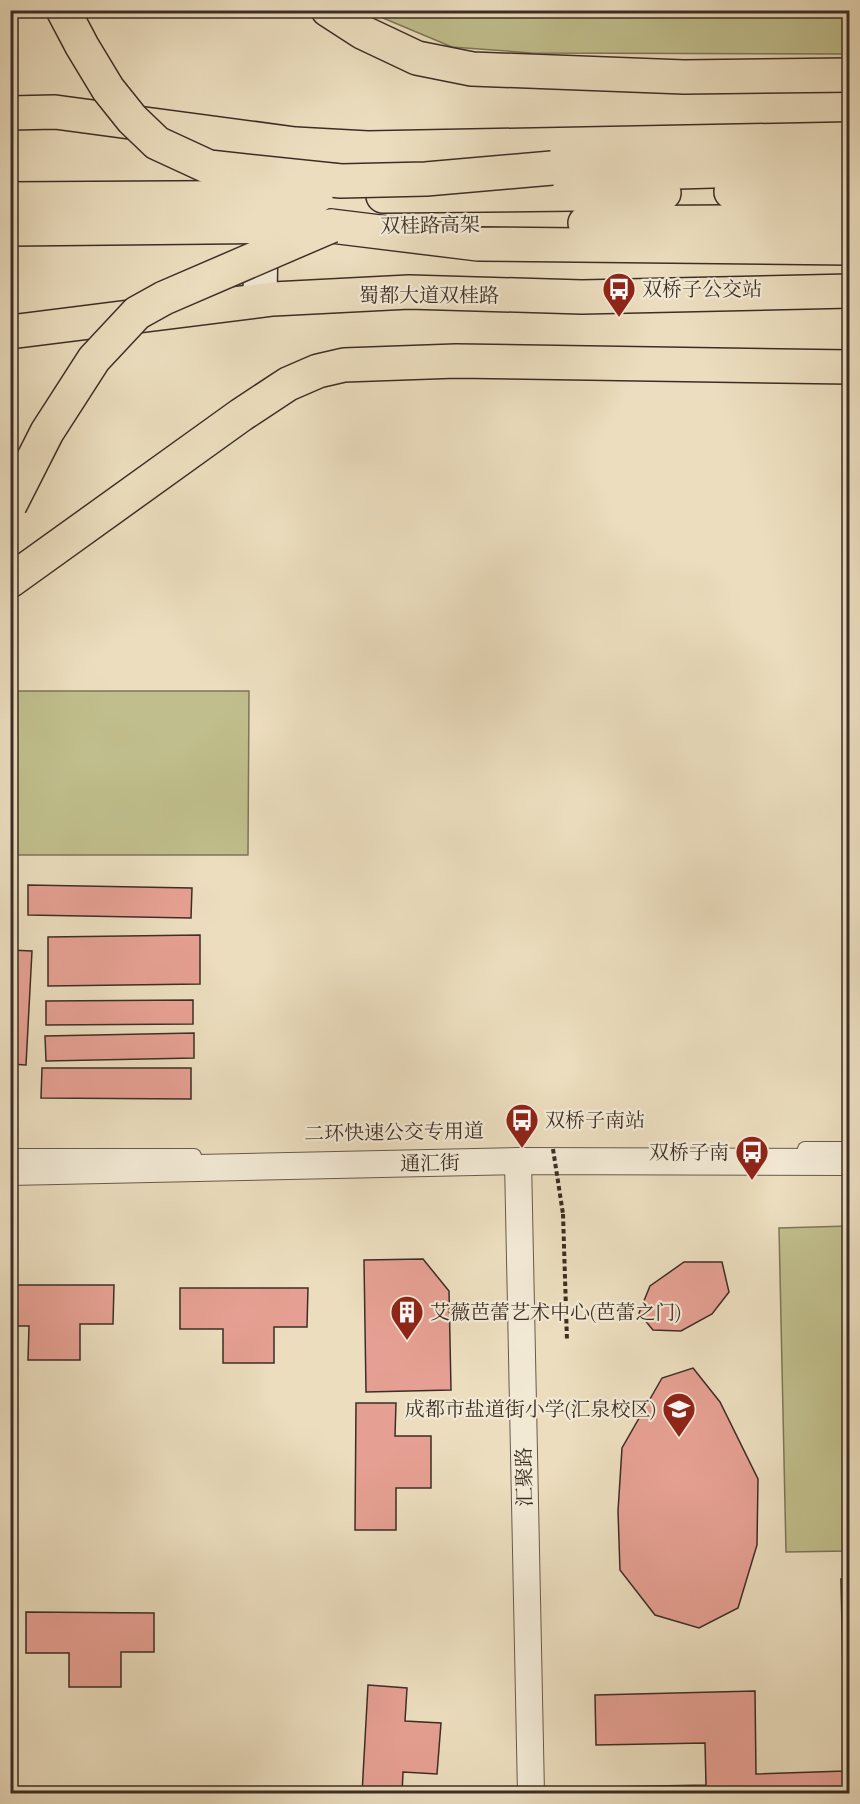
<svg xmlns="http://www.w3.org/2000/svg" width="860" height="1804" viewBox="0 0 860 1804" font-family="'IM FELL French Canon','Noto Serif SC',serif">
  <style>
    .green { fill: #c0be8c; stroke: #7e7658; stroke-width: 1.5 }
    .building { fill: #e6a093; stroke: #3d2e25; stroke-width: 1.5 }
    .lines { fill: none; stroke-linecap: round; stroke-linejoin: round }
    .service-casing { stroke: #685a4b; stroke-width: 16 }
    .minor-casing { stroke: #685a4b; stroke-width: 28 }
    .secondary-casing { stroke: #3d2e25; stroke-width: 36 }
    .primary-casing { stroke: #3d2e25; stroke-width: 36 }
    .trunk-casing { stroke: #3d2e25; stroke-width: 36 }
    .path { stroke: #3d2e25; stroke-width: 4; stroke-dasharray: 4.5 3; stroke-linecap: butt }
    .service { stroke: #f2e9d5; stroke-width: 14 }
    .minor { stroke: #f2e9d5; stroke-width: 26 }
    .secondary { stroke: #f2e9d5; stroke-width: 33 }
    .primary { stroke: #ebddbe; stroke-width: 33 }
    .trunk { stroke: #ebddbe; stroke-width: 33 }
    .trunk-bridge-casing { stroke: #3d2e25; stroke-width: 36; stroke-linecap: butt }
    .path-bridge { stroke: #3d2e25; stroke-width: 4; stroke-dasharray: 4.5 3; stroke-linecap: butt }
    .trunk-bridge { stroke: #ebddbe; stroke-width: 33 }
    .labels { text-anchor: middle; stroke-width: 4.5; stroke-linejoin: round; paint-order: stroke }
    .street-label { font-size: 20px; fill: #3d2e25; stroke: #f2e9d5 }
    .poi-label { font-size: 20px; fill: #3d2e25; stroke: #f2e9d5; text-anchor: start }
  </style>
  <rect width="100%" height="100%" fill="#ebddbe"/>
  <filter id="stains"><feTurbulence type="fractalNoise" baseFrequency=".00333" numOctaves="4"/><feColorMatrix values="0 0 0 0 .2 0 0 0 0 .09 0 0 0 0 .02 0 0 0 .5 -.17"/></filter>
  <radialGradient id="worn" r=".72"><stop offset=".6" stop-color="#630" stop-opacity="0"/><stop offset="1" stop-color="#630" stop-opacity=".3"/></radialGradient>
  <g class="green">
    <path d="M 371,11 L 849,11 L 849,54 L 532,53 L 452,47 L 371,13 Z"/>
    <path d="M 11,691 L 249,691 L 248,855 L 11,855 Z"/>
    <path d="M 849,1226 L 849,1551 L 786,1552 L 779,1228 Z"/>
  </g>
  <g class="building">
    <path d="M 28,885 L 192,888 L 191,918 L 28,915 Z"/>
    <path d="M 200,935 L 200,984 L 48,986 L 48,937 Z"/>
    <path d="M 10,950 L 32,951 L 26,1065 L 10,1064 Z"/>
    <path d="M 193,1000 L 193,1024 L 46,1025 L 46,1001 Z"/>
    <path d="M 194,1033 L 194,1058 L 46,1061 L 45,1036 Z"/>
    <path d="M 42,1068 L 191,1068 L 191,1099 L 41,1098 Z"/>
    <path d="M 423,1259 L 449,1291 L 451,1390 L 366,1392 L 364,1260 Z"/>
    <path d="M 684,1262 L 722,1262 L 729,1292 L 712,1314 L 681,1331 L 653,1330 L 639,1313 L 650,1286 Z"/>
    <path d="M 10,1285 L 114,1285 L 113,1324 L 80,1324 L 80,1360 L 28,1360 L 29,1326 L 10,1326 Z"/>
    <path d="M 180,1288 L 308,1288 L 307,1327 L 274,1327 L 274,1363 L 223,1363 L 223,1329 L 180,1329 Z"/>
    <path d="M 693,1368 L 720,1402 L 758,1479 L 757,1545 L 738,1608 L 699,1628 L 655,1615 L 620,1570 L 618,1511 L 622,1448 L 662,1378 Z"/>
    <path d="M 356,1403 L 396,1403 L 395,1436 L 431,1436 L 431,1488 L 396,1488 L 396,1530 L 355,1530 Z"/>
    <path d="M 841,1579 L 850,1579 L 850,1794 L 605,1794 L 605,1787 L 706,1785 L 705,1743 L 596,1745 L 595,1695 L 755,1691 L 756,1774 L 845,1771 Z"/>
    <path d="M 26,1612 L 154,1613 L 154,1652 L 121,1652 L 121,1687 L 69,1687 L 69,1653 L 26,1653 Z"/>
    <path d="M 368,1685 L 407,1688 L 405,1721 L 441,1723 L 437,1774 L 403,1772 L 402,1794 L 362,1794 Z"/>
  </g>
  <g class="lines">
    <defs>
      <g id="service">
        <path d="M 805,1149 L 850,1149"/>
        <path d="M 10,1156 L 194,1156"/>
      </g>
      <g id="minor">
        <path d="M 518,1161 L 531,1794"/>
        <path d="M 10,1172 L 518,1161 L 850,1162"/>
      </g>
      <path id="secondary" d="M 260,300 L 261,230"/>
      <g id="primary">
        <path d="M 10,113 L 55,112 L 295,144 L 368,148 L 850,139"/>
        <path d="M 10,332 L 273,299 L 409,292 L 582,297 L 850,291"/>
      </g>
      <g id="trunk">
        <path d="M 328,10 L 362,32 L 417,58 L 472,69 L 684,77 L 850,75"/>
        <path d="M 525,172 L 552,168 L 678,172 L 850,167"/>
        <path d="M 731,192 L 850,191"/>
        <path d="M 383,196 L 664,193"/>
        <path d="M 585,223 L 850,221"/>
        <path d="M 331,226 L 478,244 L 850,248"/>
        <path d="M 10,581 L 241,415 L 288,384 L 318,371 L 344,365 L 456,361 L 850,367"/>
      </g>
    </defs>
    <use href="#service" class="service-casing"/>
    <use href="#minor" class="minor-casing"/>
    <use href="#secondary" class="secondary-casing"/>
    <use href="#primary" class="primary-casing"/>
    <use href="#trunk" class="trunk-casing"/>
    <path class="path" d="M 563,1214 L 567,1341"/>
    <use href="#service" class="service"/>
    <use href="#minor" class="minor"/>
    <use href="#secondary" class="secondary"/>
    <use href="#primary" class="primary"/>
    <use href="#trunk" class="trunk"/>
    <defs>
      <g id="trunk-bridge">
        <path d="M 63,10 L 82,46 L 108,89 L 132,119 L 157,143 L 209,167 L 341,181 L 426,179 L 552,168"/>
        <path d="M 10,199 L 316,197"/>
        <path d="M 10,229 L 317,226"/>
        <path d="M 10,505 L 47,432 L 94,359 L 137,313 L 164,298 L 331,226"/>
      </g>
    </defs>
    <use href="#trunk-bridge" class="trunk-bridge-casing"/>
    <path class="path-bridge" d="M 553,1149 L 563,1214"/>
    <use href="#trunk-bridge" class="trunk-bridge"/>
  </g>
  <defs>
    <symbol id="bus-pin" viewBox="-11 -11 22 30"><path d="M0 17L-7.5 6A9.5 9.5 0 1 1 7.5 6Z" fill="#8f2418" stroke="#f2e9d5"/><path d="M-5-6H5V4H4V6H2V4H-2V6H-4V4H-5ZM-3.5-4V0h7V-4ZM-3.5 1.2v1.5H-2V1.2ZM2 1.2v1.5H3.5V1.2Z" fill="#fff"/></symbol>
    <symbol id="building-pin" viewBox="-11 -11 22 30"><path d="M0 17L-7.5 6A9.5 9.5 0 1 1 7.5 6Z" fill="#8f2418" stroke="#f2e9d5"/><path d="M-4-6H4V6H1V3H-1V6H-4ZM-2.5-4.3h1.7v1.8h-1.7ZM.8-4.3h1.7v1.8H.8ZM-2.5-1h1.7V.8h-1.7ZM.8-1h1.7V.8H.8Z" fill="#fff"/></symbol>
    <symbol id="school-pin" viewBox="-11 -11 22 30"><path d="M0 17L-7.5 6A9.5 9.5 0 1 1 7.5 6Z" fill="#8f2418" stroke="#f2e9d5"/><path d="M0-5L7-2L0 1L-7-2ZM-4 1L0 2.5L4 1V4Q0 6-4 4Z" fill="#fff"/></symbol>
  </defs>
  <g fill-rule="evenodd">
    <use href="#bus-pin" x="600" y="270" width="38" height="52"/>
    <use href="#bus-pin" x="503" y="1101" width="38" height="52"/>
    <use href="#bus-pin" x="733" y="1133" width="38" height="52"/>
    <use href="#building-pin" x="388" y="1293" width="38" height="52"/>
    <use href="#school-pin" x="660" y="1390" width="38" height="52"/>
  </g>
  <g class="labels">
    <g class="street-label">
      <text transform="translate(430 225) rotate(-1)" y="7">双桂路高架</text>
      <text x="429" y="302">蜀都大道双桂路</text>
      <text transform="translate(394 1132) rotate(-1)" y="7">二环快速公交专用道</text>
      <text transform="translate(430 1163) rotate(-1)" y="7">通汇街</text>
      <text transform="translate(524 1477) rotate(-91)" y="7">汇聚路</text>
    </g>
    <g class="poi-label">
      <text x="642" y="296">双桥子公交站</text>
      <text x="545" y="1127">双桥子南站</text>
      <text x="729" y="1159" text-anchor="end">双桥子南</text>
      <text x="430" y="1319">艾薇芭蕾艺术中心(芭蕾之门)</text>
      <text x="656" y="1416" text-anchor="end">成都市盐道街小学(汇泉校区)</text>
    </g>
  </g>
  <rect width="860" height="1804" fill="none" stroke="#ebddbe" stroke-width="36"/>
  <rect x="12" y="12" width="836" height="1780" fill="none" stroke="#3d2e25" stroke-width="3"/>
  <rect x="18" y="18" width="824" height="1768" fill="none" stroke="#3d2e25" stroke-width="1.5"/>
  <rect width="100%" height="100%" filter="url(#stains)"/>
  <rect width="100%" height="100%" fill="url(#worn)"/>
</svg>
